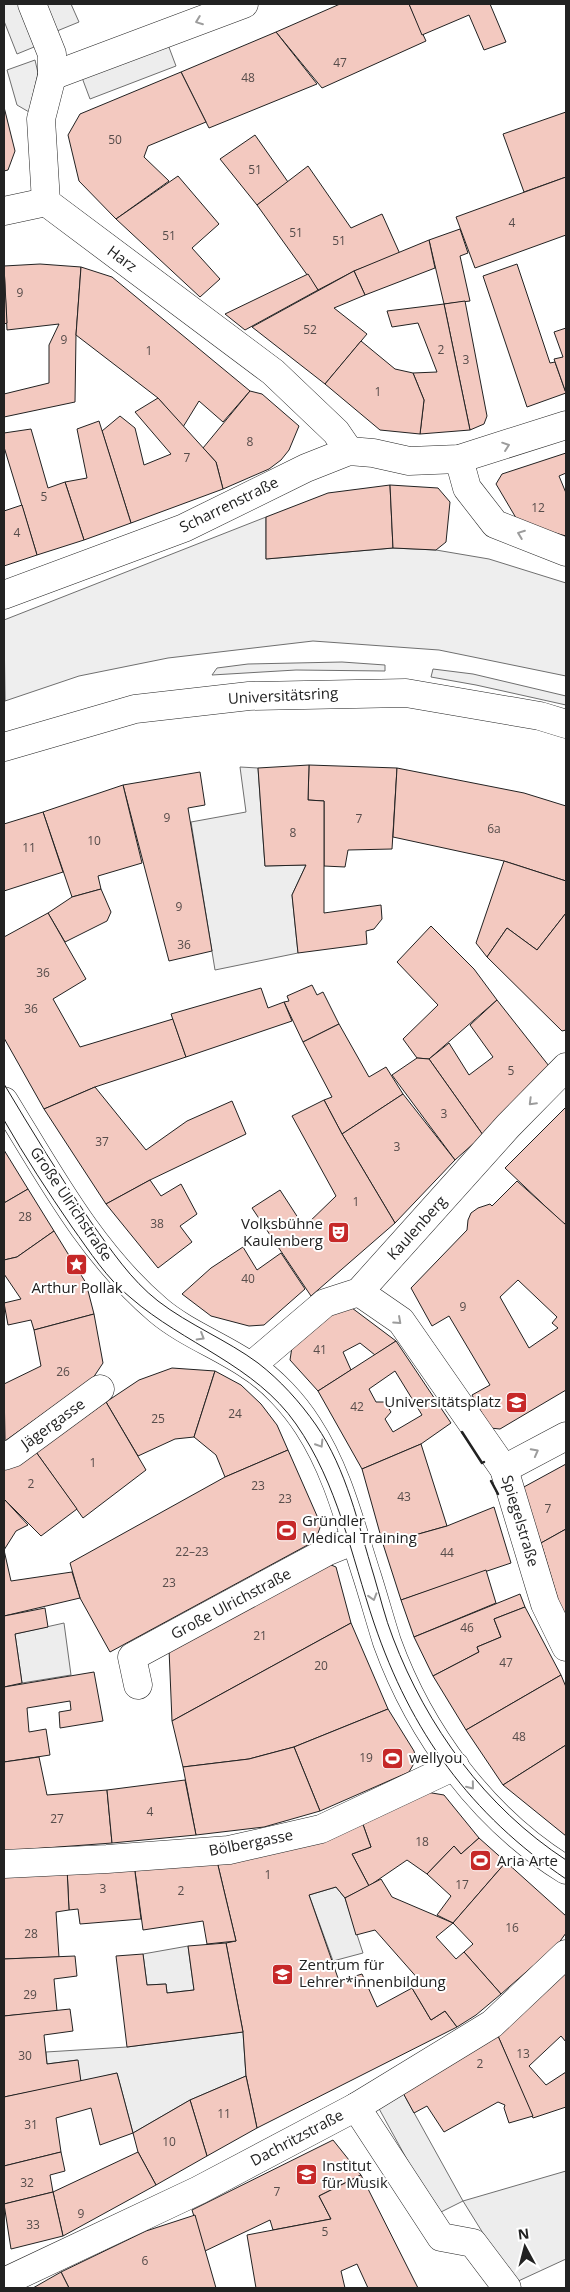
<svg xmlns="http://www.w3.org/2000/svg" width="570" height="2292" viewBox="0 0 570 2292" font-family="'Open Sans',sans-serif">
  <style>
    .green { fill: #eee; stroke: #6f6f6f }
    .parking { fill: #ededed; stroke: #6f6f6f }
    .building { fill: #f3c9c0; stroke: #222; fill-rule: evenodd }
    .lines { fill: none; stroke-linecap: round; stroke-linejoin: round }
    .minor-casing { stroke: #222; stroke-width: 29 }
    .minor { stroke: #fff; stroke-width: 28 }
    .tram { stroke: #222; stroke-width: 1 }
    .wall { stroke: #222; stroke-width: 2.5 }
    .oneway { stroke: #9c9c9c }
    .labels { text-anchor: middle; stroke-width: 4; stroke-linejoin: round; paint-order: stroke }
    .number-label { font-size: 12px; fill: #564c4a }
    .street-label { font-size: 15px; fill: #222; stroke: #fff }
    .poi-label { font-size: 15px; fill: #222; stroke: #fff; text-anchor: start }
  </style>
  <rect width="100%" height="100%" fill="#fff"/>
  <g class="green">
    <path d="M 35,60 L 38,73 L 29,112 L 17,105 L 7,70 Z"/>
    <path d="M 266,517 L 266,559 L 393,548 L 436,550 L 489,559 L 566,583 L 566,676 L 439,650 L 313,641 L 168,658 L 79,676 L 5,701 L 4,620 Z"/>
    <path d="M 342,662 L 385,665 L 385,671 L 296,670 L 212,675 L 217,668 L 248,664 Z"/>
    <path d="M 433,669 L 473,674 L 566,696 L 566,705 L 476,685 L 431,677 Z"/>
  </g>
  <g class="parking">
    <path d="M 4,4 L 22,4 L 39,45 L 17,54 L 4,21 Z"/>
    <path d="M 45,4 L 71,4 L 79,22 L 57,31 Z"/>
    <path d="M 164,34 L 176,66 L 90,99 L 78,67 Z"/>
    <path d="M 240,767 L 258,768 L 265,866 L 306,865 L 292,895 L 298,953 L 215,970 L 191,822 L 246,812 Z"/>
    <path d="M 64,1623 L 71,1675 L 22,1683 L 15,1634 Z"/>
    <path d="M 336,1887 L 345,1898 L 363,1953 L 333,1961 L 309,1895 Z"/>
    <path d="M 188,1946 L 194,1990 L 167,1993 L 166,1984 L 147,1985 L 143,1954 Z"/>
    <path d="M 243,2032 L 246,2076 L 190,2100 L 133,2133 L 117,2073 L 81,2082 L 77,2060 L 47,2064 L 46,2052 L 127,2047 Z"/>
    <path d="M 402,2091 L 463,2201 L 566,2171 L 566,2259 L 514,2283 L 463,2201 L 437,2214 L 377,2105 Z"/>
  </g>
  <g class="building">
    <path d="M 340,4 L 409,4 L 426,41 L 322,88 L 276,32 Z"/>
    <path d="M 409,4 L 490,4 L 506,42 L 484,50 L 469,15 L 422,35 Z"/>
    <path d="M 276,32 L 317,84 L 209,128 L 181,72 Z"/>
    <path d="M 181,72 L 206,122 L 148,146 L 144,157 L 169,181 L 116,219 L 79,181 L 68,135 L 80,114 Z"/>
    <path d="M 4,107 L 15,151 L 8,170 L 4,171 Z"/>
    <path d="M 566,112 L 566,177 L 524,192 L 503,134 Z"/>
    <path d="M 255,135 L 288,182 L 257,205 L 220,159 Z"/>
    <path d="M 308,166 L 351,228 L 382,214 L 400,254 L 354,271 L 318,290 L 257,205 Z"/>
    <path d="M 178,176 L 219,224 L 192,248 L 220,279 L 200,297 L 116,219 Z"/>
    <path d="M 566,177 L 566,235 L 475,268 L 456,217 Z"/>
    <path d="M 460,229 L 468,253 L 460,256 L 470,301 L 444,304 L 429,240 Z"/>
    <path d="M 429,240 L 435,268 L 365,295 L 354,271 Z"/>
    <path d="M 40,264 L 81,267 L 76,335 L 75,402 L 4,417 L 4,394 L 49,383 L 49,345 L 59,324 L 7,330 L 4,266 Z"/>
    <path d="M 517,264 L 550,363 L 555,362 L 566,393 L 527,407 L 483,276 Z"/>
    <path d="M 4,266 L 7,323 L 4,324 Z"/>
    <path d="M 81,267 L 112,277 L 250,391 L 223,422 L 199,401 L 183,427 L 158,398 L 76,335 Z"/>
    <path d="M 354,271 L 365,295 L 334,308 L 367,334 L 325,384 L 252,327 Z"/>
    <path d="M 308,274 L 318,290 L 245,330 L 225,314 Z"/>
    <path d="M 465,301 L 487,416 L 484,424 L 470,430 L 444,304 Z"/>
    <path d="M 444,304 L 470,430 L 420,434 L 424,400 L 413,373 L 437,372 L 418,323 L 392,327 L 387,311 Z"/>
    <path d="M 566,328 L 566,393 L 554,359 L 563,357 L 554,332 Z"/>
    <path d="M 361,341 L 395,369 L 413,373 L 424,400 L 420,434 L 380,430 L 325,384 Z"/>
    <path d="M 250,391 L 262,394 L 299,426 L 289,450 L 281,460 L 269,469 L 223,489 L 216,462 L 203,448 Z"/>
    <path d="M 158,398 L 216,462 L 223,489 L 131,523 L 102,431 L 120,416 L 135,428 L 144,465 L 171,454 L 135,412 Z"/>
    <path d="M 99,421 L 131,523 L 84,540 L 65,482 L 87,478 L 77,429 Z"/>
    <path d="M 31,429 L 48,488 L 65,482 L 84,540 L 37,555 L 4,447 L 4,433 Z"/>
    <path d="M 566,453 L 566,473 L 559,476 L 566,493 L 566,536 L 519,523 L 496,484 L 502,474 Z"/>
    <path d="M 390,485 L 393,548 L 266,559 L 266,517 L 328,493 Z"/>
    <path d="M 390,485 L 438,488 L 450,502 L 446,542 L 436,550 L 393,548 Z"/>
    <path d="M 22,505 L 37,555 L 4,566 L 4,511 Z"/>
    <path d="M 309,765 L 397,768 L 392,849 L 348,850 L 345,867 L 324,866 L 324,801 L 308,800 Z"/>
    <path d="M 309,765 L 308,800 L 324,801 L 324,913 L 381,905 L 382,919 L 374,929 L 366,931 L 367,944 L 298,953 L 292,895 L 306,865 L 265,866 L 258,768 Z"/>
    <path d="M 397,768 L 524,793 L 566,806 L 566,881 L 504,861 L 393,837 Z"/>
    <path d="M 200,772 L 205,805 L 188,808 L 212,951 L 169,961 L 123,785 Z"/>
    <path d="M 123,785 L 142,863 L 98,876 L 101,889 L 72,897 L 43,812 Z"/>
    <path d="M 43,812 L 63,872 L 4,891 L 4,824 Z"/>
    <path d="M 504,861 L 566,881 L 566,913 L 537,950 L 507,928 L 487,957 L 476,943 Z"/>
    <path d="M 101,889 L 111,912 L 107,921 L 65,942 L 48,913 L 72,897 Z"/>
    <path d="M 48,913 L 86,979 L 53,999 L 80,1047 L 173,1019 L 186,1057 L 95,1087 L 44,1109 L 4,1038 L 4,937 Z"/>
    <path d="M 566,913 L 566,1030 L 562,1031 L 487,957 L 507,928 L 537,950 Z"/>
    <path d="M 431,926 L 474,969 L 497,1000 L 429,1059 L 417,1058 L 403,1039 L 438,1005 L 397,962 Z"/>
    <path d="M 312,985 L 317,995 L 323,992 L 339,1024 L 303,1042 L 284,1002 L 289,1001 L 287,996 Z"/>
    <path d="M 261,988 L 268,1008 L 284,1002 L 292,1021 L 186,1057 L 171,1014 Z"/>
    <path d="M 497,1000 L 549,1066 L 483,1135 L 429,1059 L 449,1043 L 469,1075 L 493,1057 L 470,1025 Z"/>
    <path d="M 339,1024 L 369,1077 L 386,1067 L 403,1094 L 342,1134 L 324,1100 L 332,1097 L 303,1042 Z"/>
    <path d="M 417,1058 L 429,1059 L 483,1135 L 455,1160 L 392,1075 Z"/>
    <path d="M 95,1087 L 146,1150 L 187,1121 L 232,1101 L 246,1134 L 150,1180 L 106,1204 L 44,1109 Z"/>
    <path d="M 403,1094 L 455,1160 L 395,1223 L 342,1134 Z"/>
    <path d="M 324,1100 L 342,1134 L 395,1223 L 311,1296 L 252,1208 L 280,1190 L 304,1227 L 336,1196 L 292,1116 Z"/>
    <path d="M 566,1107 L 566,1222 L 564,1224 L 505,1168 Z"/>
    <path d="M 4,1150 L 28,1189 L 4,1203 Z"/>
    <path d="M 150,1180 L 161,1196 L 181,1184 L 197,1214 L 180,1226 L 192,1242 L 158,1268 L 106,1204 Z"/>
    <path d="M 517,1181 L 566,1225 L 566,1390 L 500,1429 L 490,1428 L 472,1395 L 490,1385 L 449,1316 L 432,1326 L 411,1288 L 467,1230 L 468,1220 L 471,1213 L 478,1208 L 490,1204 L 492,1206 ZM 518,1280 L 557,1317 L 552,1323 L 558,1328 L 529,1348 L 500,1297 Z"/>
    <path d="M 28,1189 L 54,1231 L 17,1257 L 4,1260 L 4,1203 Z"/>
    <path d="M 54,1231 L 86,1283 L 94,1314 L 34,1330 L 31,1320 L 8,1325 L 4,1303 L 21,1299 L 4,1274 L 4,1260 L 17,1257 Z"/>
    <path d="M 243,1247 L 257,1270 L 281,1253 L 305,1289 L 264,1325 L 249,1326 L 211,1316 L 182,1294 L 211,1268 Z"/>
    <path d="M 352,1308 L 396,1341 L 375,1355 L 360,1343 L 343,1352 L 351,1370 L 318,1391 L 290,1360 L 292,1347 L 335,1310 Z"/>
    <path d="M 94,1314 L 103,1363 L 93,1378 L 5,1441 L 4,1384 L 41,1366 L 34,1330 Z"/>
    <path d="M 396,1341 L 451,1423 L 421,1444 L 362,1469 L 318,1391 ZM 395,1371 L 422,1415 L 393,1432 L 385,1419 L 391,1412 L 385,1402 L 376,1402 L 369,1389 Z"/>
    <path d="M 172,1368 L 215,1371 L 194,1437 L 175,1439 L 138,1456 L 106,1402 L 139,1380 Z"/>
    <path d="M 215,1371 L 241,1385 L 261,1404 L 277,1425 L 288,1450 L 225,1477 L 216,1455 L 194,1437 Z"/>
    <path d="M 106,1402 L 146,1470 L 83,1518 L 36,1452 Z"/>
    <path d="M 421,1444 L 447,1526 L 383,1544 L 362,1469 Z"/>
    <path d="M 288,1450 L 321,1525 L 315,1541 L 110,1652 L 80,1598 L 70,1563 L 225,1477 Z"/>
    <path d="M 36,1452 L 77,1509 L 41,1536 L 4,1499 L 4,1469 Z"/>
    <path d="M 566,1464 L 566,1529 L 541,1543 L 522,1488 Z"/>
    <path d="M 4,1499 L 28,1525 L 16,1531 L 4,1550 Z"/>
    <path d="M 494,1507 L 511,1563 L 401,1600 L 383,1544 L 447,1526 Z"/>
    <path d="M 566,1529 L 566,1617 L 558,1600 L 541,1543 Z"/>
    <path d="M 4,1550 L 11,1581 L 72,1572 L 80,1598 L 4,1616 Z"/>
    <path d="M 324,1562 L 336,1567 L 351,1623 L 172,1721 L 169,1649 Z"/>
    <path d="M 486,1570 L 496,1603 L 414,1637 L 401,1600 Z"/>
    <path d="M 520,1594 L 525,1607 L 494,1619 L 501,1637 L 477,1647 L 479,1652 L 433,1676 L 414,1637 Z"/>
    <path d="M 525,1607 L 561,1675 L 466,1730 L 433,1676 L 479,1652 L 477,1647 L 501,1637 L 494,1619 Z"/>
    <path d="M 45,1608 L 48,1627 L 15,1634 L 22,1683 L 4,1687 L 4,1616 Z"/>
    <path d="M 351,1623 L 388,1709 L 294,1747 L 249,1759 L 183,1767 L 172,1721 Z"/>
    <path d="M 94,1672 L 103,1721 L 60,1728 L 59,1712 L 71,1710 L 70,1701 L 27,1708 L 29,1732 L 46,1729 L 50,1755 L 4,1762 L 4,1687 Z"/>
    <path d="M 561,1675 L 566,1687 L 566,1745 L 503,1785 L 466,1730 Z"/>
    <path d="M 388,1709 L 414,1751 L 416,1760 L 409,1772 L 320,1811 L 294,1747 Z"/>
    <path d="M 566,1745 L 566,1836 L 503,1785 Z"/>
    <path d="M 294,1747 L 320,1811 L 264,1827 L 196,1835 L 183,1767 L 249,1759 Z"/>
    <path d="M 39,1757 L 47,1795 L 107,1790 L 112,1843 L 4,1851 L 4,1762 Z"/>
    <path d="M 185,1780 L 196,1835 L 112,1843 L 107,1790 Z"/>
    <path d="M 426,1792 L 444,1795 L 479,1838 L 461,1854 L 454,1846 L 427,1874 L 407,1860 L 369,1886 L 352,1854 L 371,1847 L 361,1819 Z"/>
    <path d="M 361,1819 L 371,1847 L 352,1854 L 369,1886 L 345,1898 L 336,1887 L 309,1895 L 339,1981 L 362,1974 L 377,2007 L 412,1988 L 431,2020 L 445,2011 L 457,2027 L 257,2128 L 246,2076 L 243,2032 L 226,1943 L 236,1941 L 216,1857 Z"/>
    <path d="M 479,1838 L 506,1862 L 453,1923 L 437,1915 L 451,1896 L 427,1874 L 454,1846 L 461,1854 Z"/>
    <path d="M 216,1857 L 236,1941 L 207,1944 L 203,1921 L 143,1930 L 134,1864 Z"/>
    <path d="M 506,1862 L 566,1916 L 566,1933 L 558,1944 L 501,1994 L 464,1952 L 473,1944 L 453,1923 Z"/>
    <path d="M 134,1864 L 141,1919 L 80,1924 L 78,1909 L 69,1910 L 67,1868 Z"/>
    <path d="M 67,1868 L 69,1910 L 56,1912 L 59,1957 L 4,1959 L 4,1872 Z"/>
    <path d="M 381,1879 L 392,1897 L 453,1923 L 436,1937 L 456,1959 L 464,1952 L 501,1994 L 476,2015 L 457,2027 L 445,2011 L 431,2020 L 412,1988 L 420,1981 L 375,1930 L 356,1935 L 345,1898 Z"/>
    <path d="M 226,1943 L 243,2032 L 127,2047 L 116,1956 L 143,1954 L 147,1985 L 166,1984 L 167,1993 L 194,1990 L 188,1946 Z"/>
    <path d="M 75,1956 L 77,1976 L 54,1979 L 57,2011 L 4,2016 L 4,1959 Z"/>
    <path d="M 566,1973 L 566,2042 L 561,2036 L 529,2066 L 546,2085 L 566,2072 L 566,2107 L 533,2118 L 498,2036 Z"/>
    <path d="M 70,2009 L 73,2031 L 44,2035 L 47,2064 L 78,2060 L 81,2082 L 4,2097 L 4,2016 Z"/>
    <path d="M 498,2036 L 533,2116 L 509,2123 L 504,2108 L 505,2105 L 498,2102 L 444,2132 L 427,2106 L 414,2113 L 402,2091 Z"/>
    <path d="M 117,2073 L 133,2133 L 100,2145 L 91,2108 L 56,2118 L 61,2152 L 4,2166 L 4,2097 Z"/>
    <path d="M 246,2076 L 257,2128 L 207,2156 L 190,2100 Z"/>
    <path d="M 190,2100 L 207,2156 L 156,2185 L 138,2152 L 133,2133 Z"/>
    <path d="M 333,2140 L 361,2175 L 319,2196 L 331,2219 L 273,2230 L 270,2220 L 205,2251 L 192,2210 Z"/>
    <path d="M 61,2152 L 65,2171 L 50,2175 L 53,2192 L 4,2204 L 4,2166 Z"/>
    <path d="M 138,2152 L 156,2185 L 63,2236 L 53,2192 Z"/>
    <path d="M 361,2175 L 418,2288 L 368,2288 L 357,2264 L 341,2271 L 345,2288 L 256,2288 L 247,2235 L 331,2219 L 319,2196 Z"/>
    <path d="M 53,2192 L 63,2236 L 11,2249 L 4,2204 Z"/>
    <path d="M 195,2215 L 216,2288 L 69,2288 L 61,2272 L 146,2231 Z"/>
    <path d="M 61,2272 L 69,2288 L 33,2288 Z"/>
  </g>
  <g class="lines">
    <defs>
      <g id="minor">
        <path d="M 32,4 L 52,54 L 52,76 L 41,119 L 46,202 L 273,372 L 336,432 L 349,451"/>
        <path d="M 52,76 L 244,4"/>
        <path d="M 4,211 L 46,202"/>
        <path d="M 459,459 L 467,488 L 495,524 L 566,552"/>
        <path d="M 4,595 L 184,528 L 306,468 L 349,451 L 373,453 L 409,461 L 459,459 L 566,425"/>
        <path d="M 4,747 L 135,709 L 249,696 L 406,693 L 540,716 L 566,724"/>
        <path d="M 4,1101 C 49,1174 91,1253 158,1310 C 185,1333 221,1346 250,1366 C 272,1380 294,1404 308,1426 C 338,1472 350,1524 367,1576 C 374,1598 380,1620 387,1642 C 420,1733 483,1819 566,1870"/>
        <path d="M 359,1292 L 401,1321 L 504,1469 L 545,1604 L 566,1647"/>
        <path d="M 251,1366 L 325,1303 L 359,1292 L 508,1126 L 566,1067"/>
        <path d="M 4,1456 L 13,1453 L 100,1389"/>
        <path d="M 504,1469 L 566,1436"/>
        <path d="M 138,1685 L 132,1657 L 328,1551 L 355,1540"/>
        <path d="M 4,1864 L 107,1859 L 229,1850 L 321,1829 L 455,1766"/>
        <path d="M 356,2107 L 441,2237 L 473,2243 L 507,2288"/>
        <path d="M 4,2282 L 199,2190 L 356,2107 L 492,2024 L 566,1954"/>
      </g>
    </defs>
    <use href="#minor" class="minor-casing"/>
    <use href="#minor" class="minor"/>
    <g class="tram">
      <path d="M 4,1084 C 32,1131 60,1177 91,1222 C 111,1250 131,1280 158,1301 C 189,1325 227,1340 258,1363 C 280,1380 300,1402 316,1425 C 347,1470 358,1524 374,1576 C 380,1596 385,1618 393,1638 C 427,1727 485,1807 566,1860"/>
      <path d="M 4,1120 C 25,1157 48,1192 72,1227 C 90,1252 107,1279 131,1298 C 184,1344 255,1365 296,1424 C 338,1484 351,1555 374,1623 C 411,1732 470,1814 566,1879"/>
    </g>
    <g class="wall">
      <path d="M 462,1432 L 482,1463 L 484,1462"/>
      <path d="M 491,1481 L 498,1494"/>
    </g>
  </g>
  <defs><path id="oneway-chevron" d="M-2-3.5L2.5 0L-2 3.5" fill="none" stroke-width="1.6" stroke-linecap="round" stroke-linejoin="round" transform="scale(1.25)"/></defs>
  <g class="oneway">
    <use href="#oneway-chevron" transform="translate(199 21) rotate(159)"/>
    <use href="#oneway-chevron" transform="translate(506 446) rotate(-19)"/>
    <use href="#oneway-chevron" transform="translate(521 534) rotate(-159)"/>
    <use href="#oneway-chevron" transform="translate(532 1102) rotate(135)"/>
    <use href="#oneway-chevron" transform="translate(398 1321) rotate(42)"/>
    <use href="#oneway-chevron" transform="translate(201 1337) rotate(31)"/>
    <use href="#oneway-chevron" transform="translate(320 1444) rotate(58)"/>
    <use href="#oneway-chevron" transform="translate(535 1452) rotate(-28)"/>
    <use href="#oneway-chevron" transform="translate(373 1597) rotate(73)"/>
    <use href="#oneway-chevron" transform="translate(471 1786) rotate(51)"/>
  </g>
  <defs>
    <symbol id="theatre-square" viewBox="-11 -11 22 22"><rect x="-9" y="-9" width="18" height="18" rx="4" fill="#c62828" stroke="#fff"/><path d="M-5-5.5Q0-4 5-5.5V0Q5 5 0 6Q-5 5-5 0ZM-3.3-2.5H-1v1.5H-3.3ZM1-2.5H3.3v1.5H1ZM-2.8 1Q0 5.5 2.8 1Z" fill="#fff"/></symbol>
    <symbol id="sight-square" viewBox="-11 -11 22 22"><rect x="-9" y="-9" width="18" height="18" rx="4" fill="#c62828" stroke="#fff"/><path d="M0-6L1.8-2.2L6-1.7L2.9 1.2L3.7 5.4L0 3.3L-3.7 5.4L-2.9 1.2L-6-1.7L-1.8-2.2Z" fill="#fff"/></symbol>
    <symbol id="university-square" viewBox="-11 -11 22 22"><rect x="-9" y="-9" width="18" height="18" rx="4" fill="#c62828" stroke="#fff"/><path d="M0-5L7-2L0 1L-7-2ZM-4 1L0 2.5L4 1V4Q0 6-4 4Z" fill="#fff"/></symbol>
    <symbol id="stadium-square" viewBox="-11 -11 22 22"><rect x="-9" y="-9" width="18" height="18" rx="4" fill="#c62828" stroke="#fff"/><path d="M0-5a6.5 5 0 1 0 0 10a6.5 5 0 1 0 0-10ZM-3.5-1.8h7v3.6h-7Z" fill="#fff"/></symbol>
  </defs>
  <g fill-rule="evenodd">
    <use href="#theatre-square" x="326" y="1220" width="25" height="25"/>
    <use href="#sight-square" x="64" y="1252" width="25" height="25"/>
    <use href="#university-square" x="504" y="1390" width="25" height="25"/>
    <use href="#stadium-square" x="274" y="1518" width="25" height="25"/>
    <use href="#stadium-square" x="380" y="1746" width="25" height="25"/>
    <use href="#stadium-square" x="468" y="1848" width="25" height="25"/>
    <use href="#university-square" x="270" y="1962" width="25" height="25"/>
    <use href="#university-square" x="294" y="2162" width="25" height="25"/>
  </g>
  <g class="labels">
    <g class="number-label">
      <text x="340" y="67">47</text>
      <text x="248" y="82">48</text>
      <text x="115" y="144">50</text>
      <text x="255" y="174">51</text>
      <text x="512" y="227">4</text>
      <text x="296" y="237">51</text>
      <text x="169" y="240">51</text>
      <text x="339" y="245">51</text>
      <text x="20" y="297">9</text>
      <text x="310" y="334">52</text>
      <text x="64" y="344">9</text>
      <text x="441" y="354">2</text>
      <text x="149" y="355">1</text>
      <text x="466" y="364">3</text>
      <text x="378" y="396">1</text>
      <text x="250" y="446">8</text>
      <text x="187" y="462">7</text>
      <text x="44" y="501">5</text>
      <text x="538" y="512">12</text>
      <text x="17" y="537">4</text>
      <text x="167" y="822">9</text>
      <text x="359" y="823">7</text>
      <text x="494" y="833">6a</text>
      <text x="293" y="837">8</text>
      <text x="94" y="845">10</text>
      <text x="29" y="852">11</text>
      <text x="179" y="911">9</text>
      <text x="184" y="949">36</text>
      <text x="43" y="977">36</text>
      <text x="31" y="1013">36</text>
      <text x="511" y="1075">5</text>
      <text x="444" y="1118">3</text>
      <text x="102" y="1146">37</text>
      <text x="397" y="1151">3</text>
      <text x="356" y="1206">1</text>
      <text x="25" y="1221">28</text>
      <text x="157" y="1228">38</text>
      <text x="248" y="1283">40</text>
      <text x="463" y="1311">9</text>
      <text x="320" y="1354">41</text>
      <text x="63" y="1376">26</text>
      <text x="357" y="1411">42</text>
      <text x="235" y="1418">24</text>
      <text x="158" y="1423">25</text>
      <text x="93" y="1467">1</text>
      <text x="31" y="1488">2</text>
      <text x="258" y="1490">23</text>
      <text x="404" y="1501">43</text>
      <text x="285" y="1503">23</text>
      <text x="548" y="1513">7</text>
      <text x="192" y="1556">22–23</text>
      <text x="447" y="1557">44</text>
      <text x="169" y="1587">23</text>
      <text x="467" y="1632">46</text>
      <text x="260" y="1640">21</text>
      <text x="506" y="1667">47</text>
      <text x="321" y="1670">20</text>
      <text x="519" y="1741">48</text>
      <text x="366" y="1762">19</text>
      <text x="150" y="1816">4</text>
      <text x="57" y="1823">27</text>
      <text x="422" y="1846">18</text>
      <text x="268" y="1879">1</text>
      <text x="462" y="1889">17</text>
      <text x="103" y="1893">3</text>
      <text x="181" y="1895">2</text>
      <text x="512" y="1932">16</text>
      <text x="31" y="1938">28</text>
      <text x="30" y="1999">29</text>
      <text x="523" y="2058">13</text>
      <text x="25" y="2060">30</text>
      <text x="480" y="2068">2</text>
      <text x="224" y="2118">11</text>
      <text x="31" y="2129">31</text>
      <text x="169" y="2146">10</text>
      <text x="27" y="2187">32</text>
      <text x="277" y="2196">7</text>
      <text x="81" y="2218">9</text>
      <text x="33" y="2229">33</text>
      <text x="325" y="2236">5</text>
      <text x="145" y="2265">6</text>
    </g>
    <g class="street-label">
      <text transform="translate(122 259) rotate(37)" y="5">Harz</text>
      <text transform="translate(229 505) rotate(-26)" y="5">Scharrenstraße</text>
      <text transform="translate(283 696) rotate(-3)" y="5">Universitätsring</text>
      <text transform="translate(71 1204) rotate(56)" y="5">Große Ulrichstraße</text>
      <text transform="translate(417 1228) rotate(-48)" y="5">Kaulenberg</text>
      <text transform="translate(53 1424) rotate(-36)" y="5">Jägergasse</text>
      <text transform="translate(520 1521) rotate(73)" y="5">Spiegelstraße</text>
      <text transform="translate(231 1604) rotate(-28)" y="5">Große Ulrichstraße</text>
      <text transform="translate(251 1843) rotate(-11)" y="5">Bölbergasse</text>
      <text transform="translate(297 2138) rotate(-28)" y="5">Dachritzstraße</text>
    </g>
    <g class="poi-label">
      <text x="323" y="1229" text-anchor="end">Volksbühne<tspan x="323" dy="17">Kaulenberg</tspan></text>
      <text x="77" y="1293" text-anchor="middle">Arthur Pollak</text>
      <text x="501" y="1407" text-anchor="end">Universitätsplatz</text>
      <text x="302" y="1526">Gründler<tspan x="302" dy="17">Medical Training</tspan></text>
      <text x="409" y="1763">wellyou</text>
      <text x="497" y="1866">Aria Arte</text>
      <text x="299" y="1970">Zentrum für<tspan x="299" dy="17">Lehrer*innenbildung</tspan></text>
      <text x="322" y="2171">Institut<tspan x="322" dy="17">für Musik</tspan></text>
    </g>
  </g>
  <rect width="570" height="2292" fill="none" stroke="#222222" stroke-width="10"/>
  <g transform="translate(525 2247) rotate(353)" stroke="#ffffff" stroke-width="4" paint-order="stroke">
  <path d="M0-4L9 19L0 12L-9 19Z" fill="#222222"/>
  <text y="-8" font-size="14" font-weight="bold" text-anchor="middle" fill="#222222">N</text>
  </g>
</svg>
